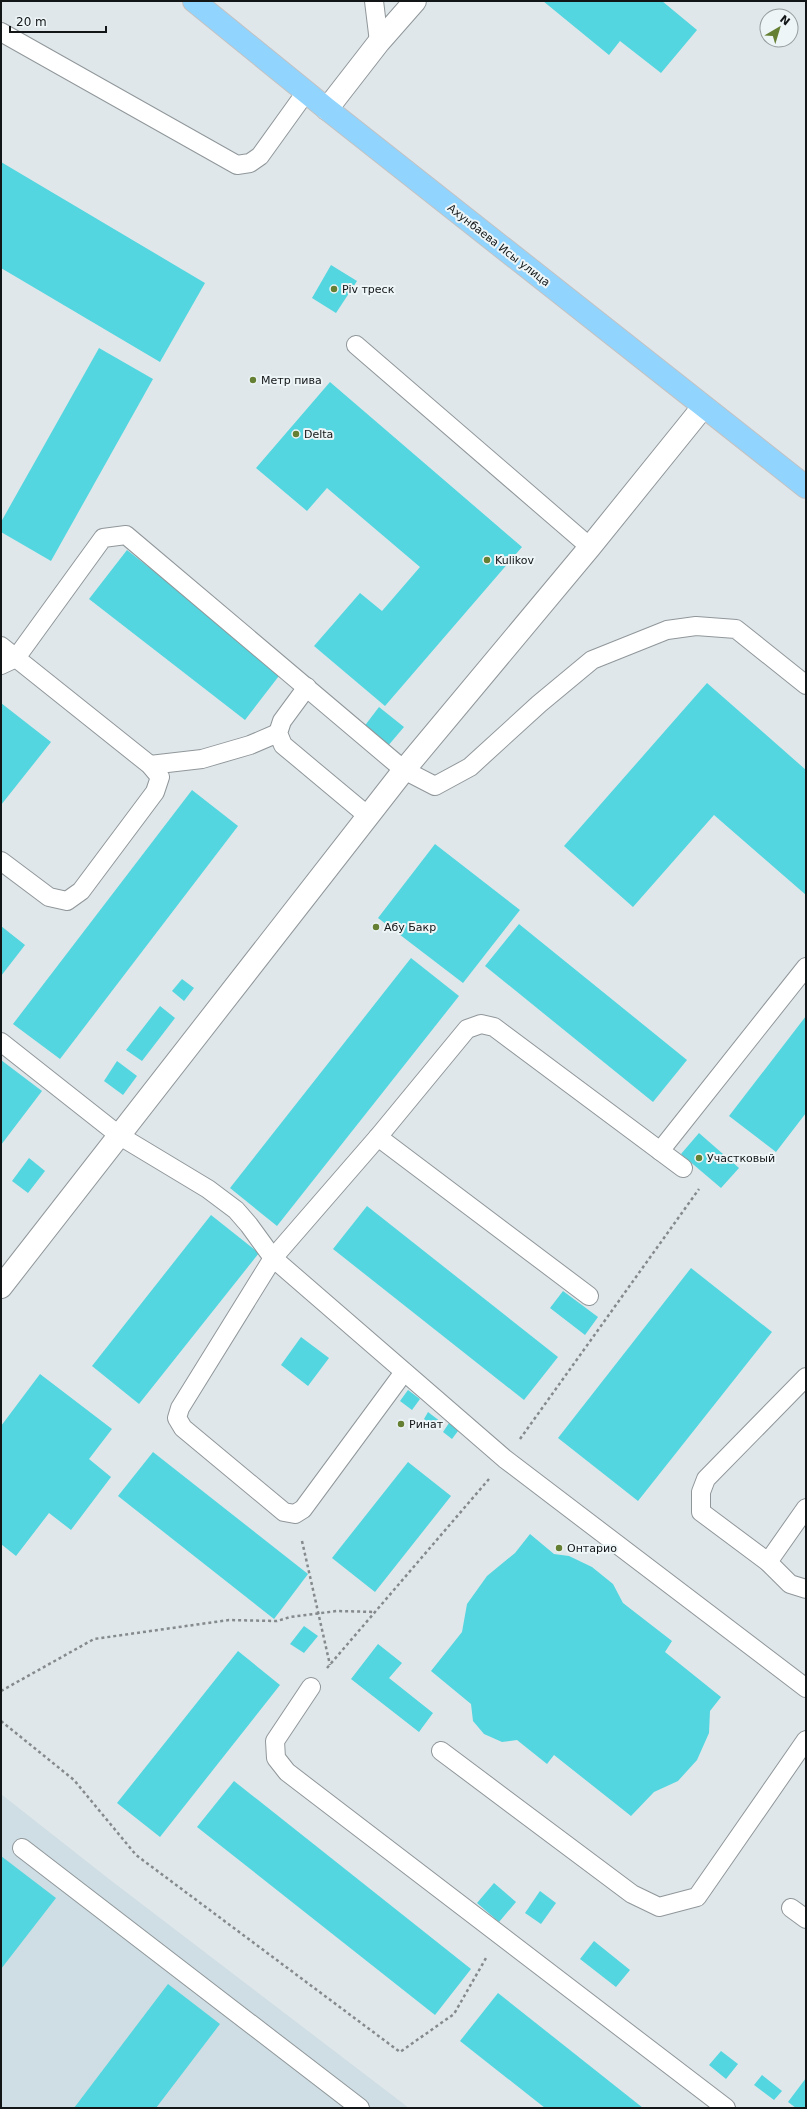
<svg xmlns="http://www.w3.org/2000/svg" width="807" height="2109" viewBox="0 0 807 2109" font-family="'DejaVu Sans',sans-serif">
  <style>
    .built { fill: #cedee4 }
    .building { fill: #53d6df }
    .lines { fill: none; stroke-linecap: round; stroke-linejoin: round }
    .lane-casing { stroke: #90979a; stroke-width: 20 }
    .street-casing { stroke: #90979a; stroke-width: 24 }
    .primary-casing { stroke: #c2c2c3; stroke-width: 24 }
    .path { stroke: #858a8c; stroke-width: 2.5; stroke-dasharray: 3 3; stroke-linecap: butt }
    .lane { stroke: #fff; stroke-width: 18 }
    .street { stroke: #fff; stroke-width: 22 }
    .primary { stroke: #91d4fe; stroke-width: 22 }
    .poi-dot { fill: #657f33; stroke: #edf5f7; stroke-width: 1.5 }
    .labels { text-anchor: middle; stroke-width: 4; stroke-linejoin: round; paint-order: stroke }
    .street-label { font-size: 11px; fill: #131617; stroke: #edf5f7 }
    .poi-label { font-size: 11px; fill: #131617; stroke: #edf5f7; text-anchor: start }
  </style>
  <rect width="100%" height="100%" fill="#e0e7ea"/>
  <path class="built" d="M 1,1794 L 109,1879 L 409,2108 L 1,2108 Z"/>
  <g class="building">
    <path d="M 543,1 L 662,1 L 697,30 L 661,73 L 620,41 L 609,55 Z"/>
    <path d="M 1,162 L 205,283 L 160,362 L 1,268 Z"/>
    <path d="M 331,265 L 357,281 L 336,313 L 312,298 Z"/>
    <path d="M 99,348 L 153,379 L 51,561 L 1,532 L 1,522 Z"/>
    <path d="M 330,382 L 522,547 L 385,706 L 314,646 L 360,593 L 382,611 L 420,567 L 327,488 L 307,511 L 256,468 Z"/>
    <path d="M 127,550 L 282,672 L 245,720 L 89,599 Z"/>
    <path d="M 707,683 L 806,770 L 806,895 L 714,815 L 633,907 L 564,846 Z"/>
    <path d="M 1,703 L 51,742 L 1,805 Z"/>
    <path d="M 379,707 L 404,727 L 387,747 L 363,728 Z"/>
    <path d="M 192,790 L 238,826 L 60,1059 L 13,1024 Z"/>
    <path d="M 435,844 L 520,910 L 463,983 L 378,918 Z"/>
    <path d="M 519,924 L 687,1060 L 653,1102 L 485,966 Z"/>
    <path d="M 1,926 L 25,945 L 1,976 Z"/>
    <path d="M 411,958 L 459,996 L 277,1226 L 230,1188 Z"/>
    <path d="M 182,979 L 194,988 L 184,1001 L 172,991 Z"/>
    <path d="M 160,1006 L 175,1018 L 142,1061 L 126,1050 Z"/>
    <path d="M 806,1016 L 806,1113 L 776,1152 L 729,1116 Z"/>
    <path d="M 1,1060 L 42,1091 L 1,1145 Z"/>
    <path d="M 117,1061 L 137,1076 L 123,1095 L 104,1081 Z"/>
    <path d="M 699,1133 L 739,1168 L 721,1188 L 681,1154 Z"/>
    <path d="M 29,1158 L 45,1171 L 28,1193 L 12,1181 Z"/>
    <path d="M 367,1206 L 558,1357 L 524,1400 L 333,1249 Z"/>
    <path d="M 211,1215 L 259,1253 L 139,1404 L 92,1366 Z"/>
    <path d="M 691,1268 L 772,1332 L 638,1501 L 558,1438 Z"/>
    <path d="M 563,1291 L 598,1317 L 585,1335 L 550,1308 Z"/>
    <path d="M 301,1337 L 329,1358 L 308,1386 L 281,1365 Z"/>
    <path d="M 40,1374 L 112,1429 L 89,1459 L 111,1477 L 71,1530 L 49,1513 L 16,1556 L 1,1544 L 1,1426 Z"/>
    <path d="M 408,1390 L 420,1399 L 412,1410 L 400,1401 Z"/>
    <path d="M 428,1412 L 441,1422 L 436,1428 L 424,1419 Z"/>
    <path d="M 449,1423 L 458,1431 L 452,1439 L 443,1432 Z"/>
    <path d="M 153,1452 L 308,1574 L 274,1619 L 118,1496 Z"/>
    <path d="M 408,1462 L 451,1496 L 375,1592 L 332,1558 Z"/>
    <path d="M 530,1534 L 554,1554 L 569,1556 L 592,1567 L 613,1584 L 623,1603 L 672,1641 L 665,1652 L 721,1697 L 710,1711 L 709,1733 L 697,1760 L 678,1781 L 654,1792 L 631,1816 L 554,1755 L 547,1764 L 517,1740 L 502,1742 L 484,1734 L 473,1721 L 471,1704 L 431,1671 L 462,1632 L 467,1604 L 487,1576 L 515,1553 Z"/>
    <path d="M 304,1626 L 318,1636 L 304,1653 L 290,1644 Z"/>
    <path d="M 378,1644 L 402,1663 L 389,1678 L 433,1713 L 419,1732 L 351,1679 Z"/>
    <path d="M 238,1651 L 280,1685 L 160,1837 L 117,1803 Z"/>
    <path d="M 234,1781 L 471,1969 L 435,2015 L 197,1827 Z"/>
    <path d="M 1,1856 L 56,1898 L 1,1969 Z"/>
    <path d="M 494,1883 L 516,1902 L 499,1922 L 477,1903 Z"/>
    <path d="M 540,1891 L 556,1903 L 541,1924 L 525,1913 Z"/>
    <path d="M 594,1941 L 630,1970 L 616,1987 L 580,1959 Z"/>
    <path d="M 168,1984 L 220,2024 L 156,2108 L 74,2108 Z"/>
    <path d="M 498,1993 L 643,2108 L 545,2108 L 460,2041 Z"/>
    <path d="M 721,2051 L 738,2064 L 726,2079 L 709,2065 Z"/>
    <path d="M 762,2075 L 782,2091 L 774,2100 L 754,2085 Z"/>
    <path d="M 806,2078 L 806,2108 L 796,2108 L 788,2102 Z"/>
  </g>
  <g class="lines">
    <defs>
      <g id="lane">
        <path d="M 374,1 L 379,42"/>
        <path d="M 1,32 L 237,165 L 250,163 L 260,156 L 306,92"/>
        <path d="M 356,345 L 590,547"/>
        <path d="M 1,646 L 150,765 L 160,777 L 155,792 L 81,891 L 67,901 L 49,897 L 1,861"/>
        <path d="M 1,665 L 16,658 L 103,538 L 126,535 L 404,770 L 435,786 L 470,767 L 539,704 L 592,660 L 667,630 L 696,626 L 736,629 L 806,685"/>
        <path d="M 307,687 L 282,721 L 278,733 L 283,745 L 368,816"/>
        <path d="M 150,765 L 202,759 L 250,745 L 278,733"/>
        <path d="M 1,1042 L 120,1136 L 208,1189 L 236,1210 L 249,1225 L 273,1258 L 505,1459 L 806,1688"/>
        <path d="M 378,1137 L 589,1296"/>
        <path d="M 660,1151 L 806,967"/>
        <path d="M 404,1372 L 303,1509 L 295,1514 L 284,1512 L 183,1428 L 177,1418 L 180,1408 L 273,1258 L 378,1137 L 467,1029 L 481,1024 L 494,1027 L 683,1168"/>
        <path d="M 806,1377 L 706,1479 L 701,1492 L 701,1512 L 768,1562 L 806,1508"/>
        <path d="M 768,1562 L 790,1584 L 806,1589"/>
        <path d="M 311,1687 L 275,1741 L 276,1758 L 287,1772 L 726,2108"/>
        <path d="M 441,1751 L 632,1894 L 659,1907 L 697,1897 L 806,1740"/>
        <path d="M 22,1848 L 360,2108"/>
        <path d="M 791,1908 L 806,1919"/>
      </g>
      <g id="street">
        <path d="M 327,109 L 379,42 L 415,1"/>
        <path d="M 1,1287 L 404,770 L 590,547 L 703,407"/>
      </g>
      <path id="primary" d="M 194,1 L 327,109 L 806,487"/>
    </defs>
    <use href="#lane" class="lane-casing"/>
    <use href="#street" class="street-casing"/>
    <use href="#primary" class="primary-casing"/>
    <g class="path">
      <path d="M 520,1439 L 699,1189"/>
      <path d="M 302,1541 L 330,1665"/>
      <path d="M 327,1668 L 489,1479"/>
      <path d="M 1,1691 L 94,1639 L 229,1620 L 277,1621 L 290,1617 L 337,1611 L 375,1612"/>
      <path d="M 1,1721 L 74,1780 L 136,1855 L 400,2052 L 454,2014 L 486,1958"/>
    </g>
    <use href="#lane" class="lane"/>
    <use href="#street" class="street"/>
    <use href="#primary" class="primary"/>
  </g>
  <g class="poi-dot">
    <circle cx="334" cy="289" r="4"/>
    <circle cx="253" cy="380" r="4"/>
    <circle cx="296" cy="434" r="4"/>
    <circle cx="487" cy="560" r="4"/>
    <circle cx="376" cy="927" r="4"/>
    <circle cx="699" cy="1158" r="4"/>
    <circle cx="401" cy="1424" r="4"/>
    <circle cx="559" cy="1548" r="4"/>
  </g>
  <g class="labels">
    <g class="street-label">
      <text transform="translate(499 245) rotate(38)" y="4">Ахунбаева Исы улица</text>
    </g>
    <g class="poi-label">
      <text x="342" y="293">Piv треск</text>
      <text x="261" y="384">Метр пива</text>
      <text x="304" y="438">Delta</text>
      <text x="495" y="564">Kulikov</text>
      <text x="384" y="931">Абу Бакр</text>
      <text x="707" y="1162">Участковый</text>
      <text x="409" y="1428">Ринат</text>
      <text x="567" y="1552">Онтарио</text>
    </g>
  </g>
  <rect width="807" height="2109" fill="none" stroke="#131617" stroke-width="4"/>
  <g transform="translate(779 28) rotate(38)"><circle r="19" fill="#edf5f7" stroke="#969c9d"/>
  <path d="M0-3L7 15L0 10L-7 15Z" fill="#657f33"/>
  <text y="-6" font-size="11" font-weight="bold" text-anchor="middle" fill="#131617">N</text>
  </g>
  <path d="M10 26v6h96v-6" fill="none" stroke="#131617" stroke-width="2"/>
  <text x="16" y="26" font-size="12" fill="#131617" stroke="#edf5f7" stroke-width="3" paint-order="stroke">20 m</text>
</svg>
